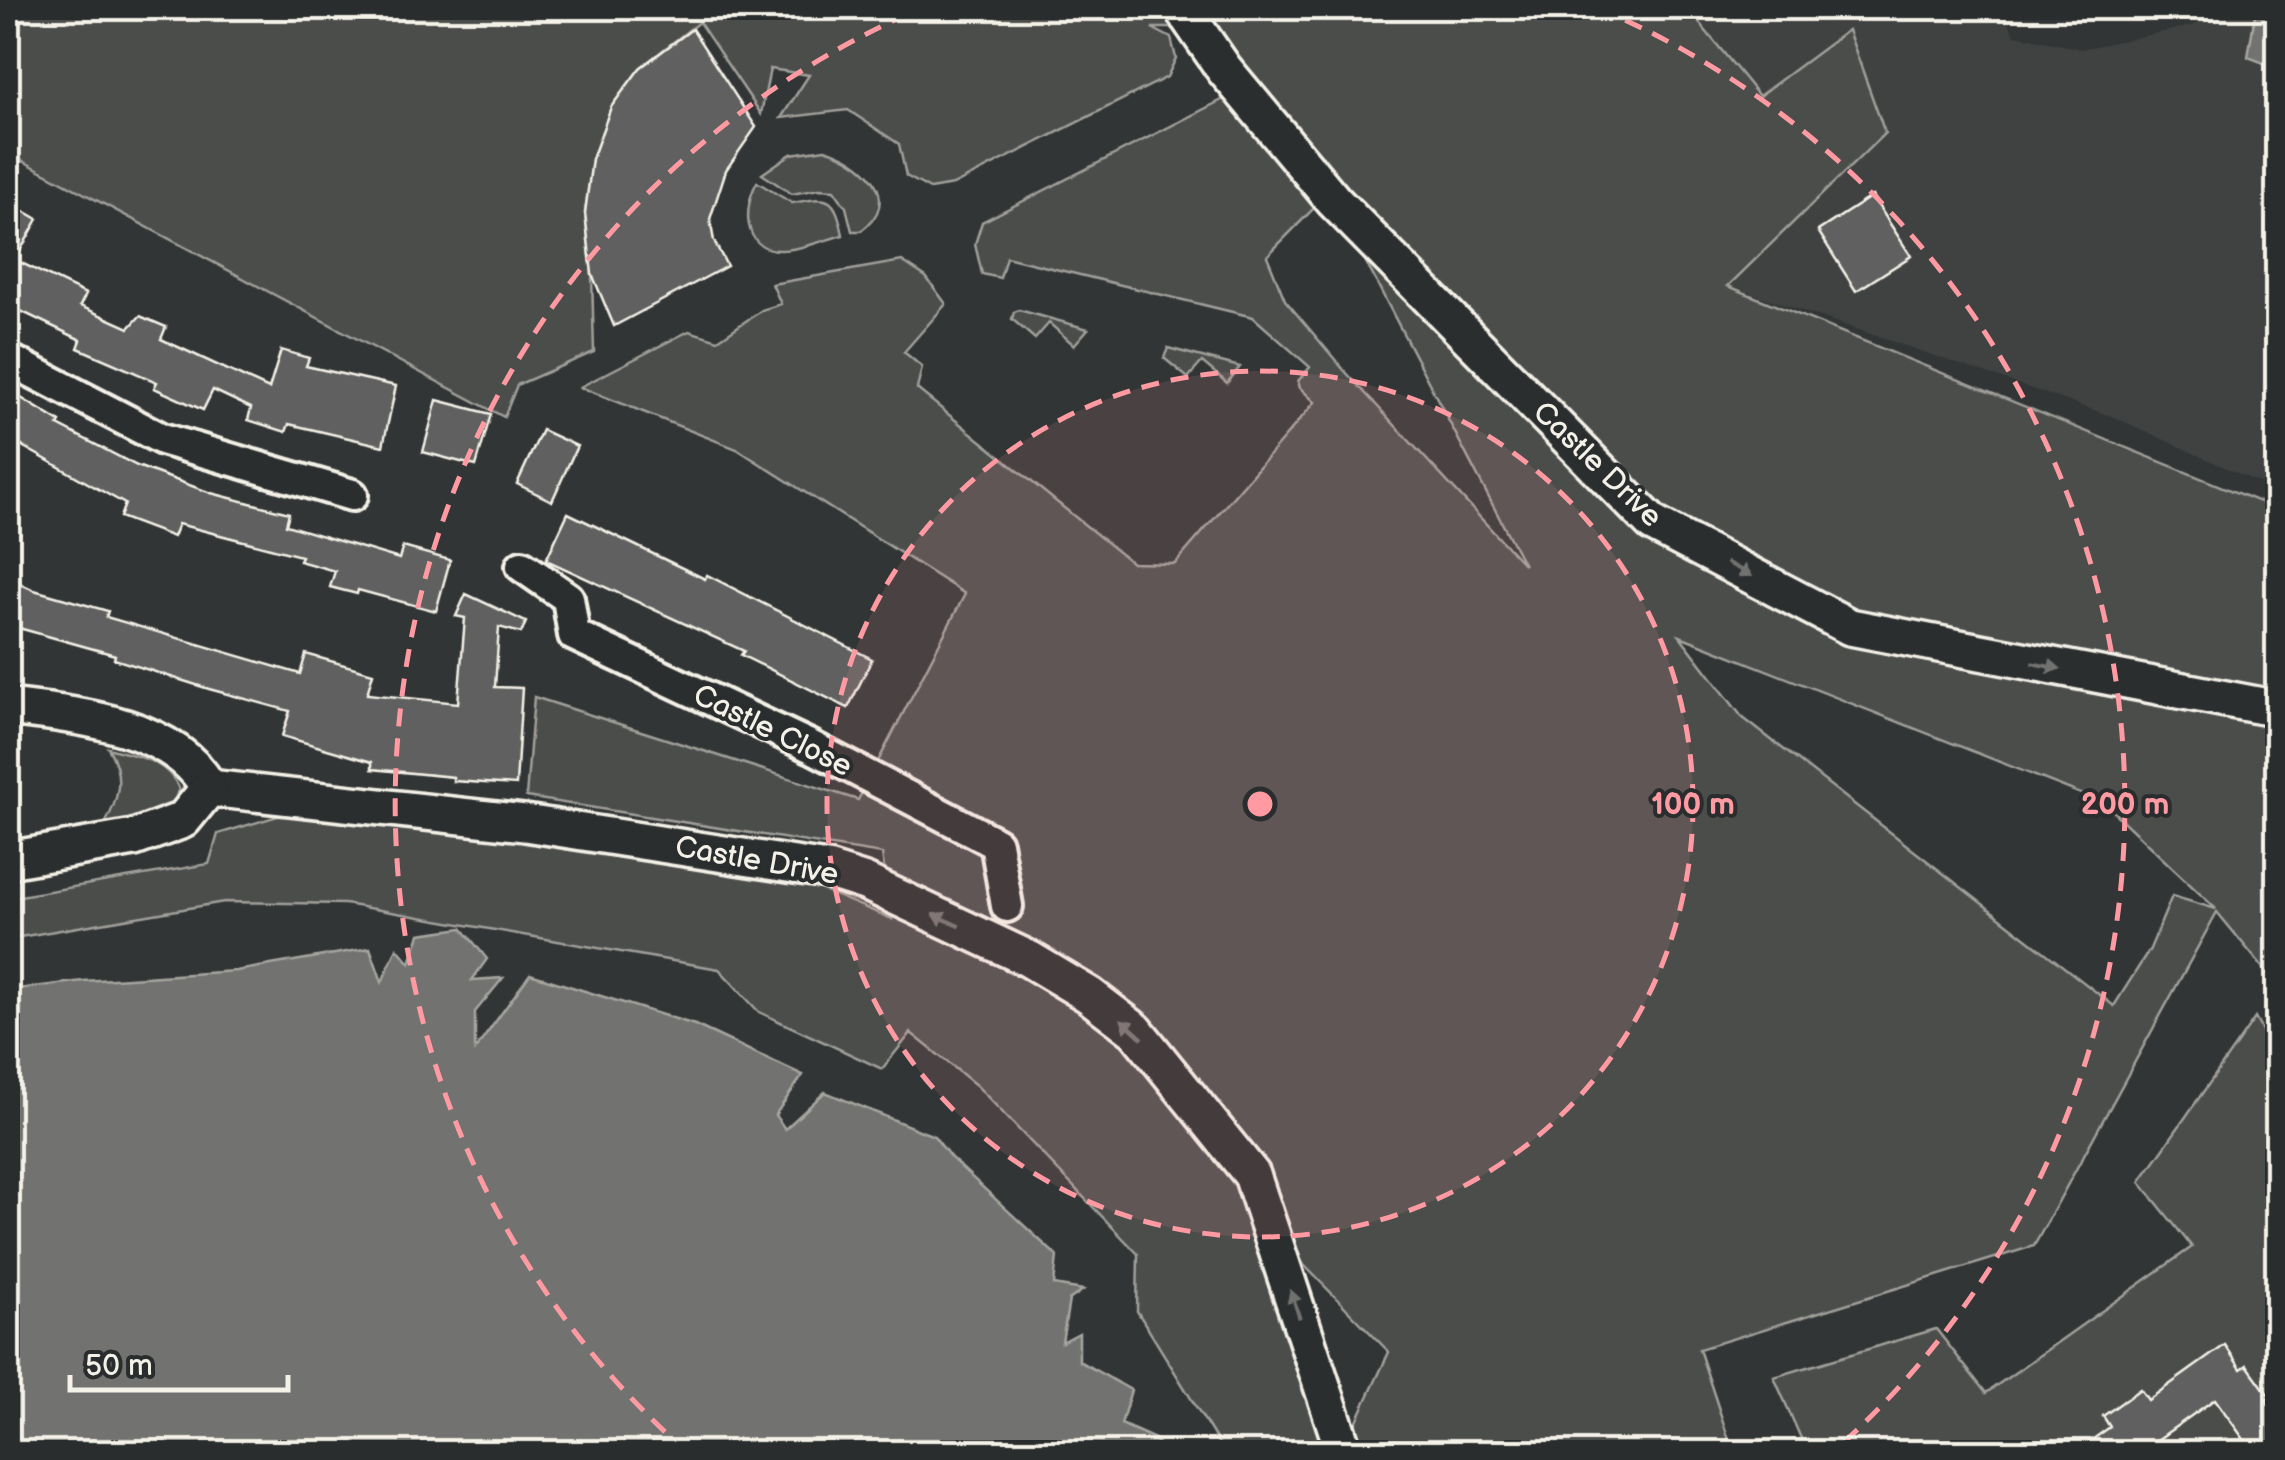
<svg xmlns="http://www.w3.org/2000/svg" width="2285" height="1460" viewBox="0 0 2285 1460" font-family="'Balsamiq Sans',sans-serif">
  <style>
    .built { fill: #404242 }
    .green { fill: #4b4d4c; stroke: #a09f9a; stroke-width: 2.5; fill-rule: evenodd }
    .water { fill: #727370; stroke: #a6a5a0; stroke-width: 2.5 }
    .building { fill: #5f605f; stroke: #f4f1e8; stroke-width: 2.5 }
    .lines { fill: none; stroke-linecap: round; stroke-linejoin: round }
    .minor-casing { stroke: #f4f1e8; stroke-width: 38 }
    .tertiary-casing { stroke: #f4f1e8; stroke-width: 42 }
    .minor { stroke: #2a2d2e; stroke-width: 30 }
    .tertiary { stroke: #2a2d2e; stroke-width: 35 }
    .oneway { fill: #71726f }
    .ring { fill: none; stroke: #ff9aa2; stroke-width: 5; stroke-dasharray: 18 12 }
    .labels { text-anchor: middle; stroke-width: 8; stroke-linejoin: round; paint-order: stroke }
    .street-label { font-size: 30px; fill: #f4f1e8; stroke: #2a2d2e }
    .centre { fill: #ff9aa2; stroke: #2a2d2e; stroke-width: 5 }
    .ring-label { font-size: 30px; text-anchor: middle; font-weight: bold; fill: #ff9aa2; stroke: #2a2d2e; stroke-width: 8; stroke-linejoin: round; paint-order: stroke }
  </style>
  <rect width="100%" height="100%" fill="#323535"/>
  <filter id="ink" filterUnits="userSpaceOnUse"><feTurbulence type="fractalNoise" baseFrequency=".01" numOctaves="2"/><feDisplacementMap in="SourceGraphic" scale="20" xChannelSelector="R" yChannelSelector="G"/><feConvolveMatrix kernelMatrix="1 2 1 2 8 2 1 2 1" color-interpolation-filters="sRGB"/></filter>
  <g filter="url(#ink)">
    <path class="built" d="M 1687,8 L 2001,8 L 2015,35 L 2081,49 L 2192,26 L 2226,8 L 2256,8 L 2248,57 L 2278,68 L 2277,491 L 2114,417 L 1727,285 L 1759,97 Z"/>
    <g class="green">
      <path d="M 8,8 L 1687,8 L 1759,96 L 1848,30 L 1885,133 L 1728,286 L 2277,509 L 2277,985 L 2217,912 L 2034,1246 L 1699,1349 L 1733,1452 L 1362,1452 L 1354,1427 L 1389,1352 L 1304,1265 L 1255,1180 L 1341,1445 L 1322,1445 L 1324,1452 L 1224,1452 L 1137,1311 L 1138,1254 L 977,1086 L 911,1033 L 882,1069 L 759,1012 L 719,969 L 345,904 L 224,902 L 8,939 L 8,898 L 209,864 L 218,834 L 281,815 L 343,817 L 736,854 L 892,919 L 882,854 L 526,797 L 534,697 L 858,800 L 965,594 L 737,449 L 580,387 L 689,331 L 718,340 L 762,310 L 781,304 L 772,284 L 902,261 L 926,277 L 946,304 L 904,352 L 922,367 L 917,389 L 1132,563 L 1175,564 L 1315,402 L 1300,388 L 1298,381 L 1310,367 L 1253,317 L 1006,257 L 1000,278 L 982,274 L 975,244 L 982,222 L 1224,99 L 1320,202 L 1267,256 L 1285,300 L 1343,369 L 1524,565 L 1334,201 L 1209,28 L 1152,28 L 1171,38 L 1176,58 L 1167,77 L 953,185 L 930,189 L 906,176 L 899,144 L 848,110 L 781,118 L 809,75 L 770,69 L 761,114 L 699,22 L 640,68 L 611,107 L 592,159 L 585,213 L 592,274 L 594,352 L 517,385 L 504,417 L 8,153 ZM 1680,636 L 2104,803 L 2216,909 L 2172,896 L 2150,949 L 2114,1006 L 1742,717 Z"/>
      <path d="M 825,149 C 863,160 905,197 861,231 L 852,231 L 846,207 L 834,190 L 819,189 L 792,194 L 762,174 L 791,154 Z"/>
      <path d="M 757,182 L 792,203 C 829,196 835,195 843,235 C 824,240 800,250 780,250 C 742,250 743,207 757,182 Z"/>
      <path d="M 1019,310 L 1088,329 L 1074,345 L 1049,323 L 1035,339 L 1012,319 L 1014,312 Z"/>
      <path d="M 1168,348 L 1240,367 L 1227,383 L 1202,362 L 1188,378 L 1164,358 Z"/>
      <path d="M 108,748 C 136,756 166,759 179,788 L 173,805 L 141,820 L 104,826 C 119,799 125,775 108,748 Z"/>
      <path d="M 2255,1018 L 2277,1058 L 2277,1452 L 1807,1452 L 1774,1377 L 1936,1329 L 1986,1393 L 2192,1247 L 2140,1182 Z"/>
    </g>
    <g class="water">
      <path d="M 2256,8 L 2277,8 L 2277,68 L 2248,57 Z"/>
      <path d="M 462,928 L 487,959 L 472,980 L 503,978 L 475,1012 L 475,1050 L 530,974 L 695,1025 L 803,1075 L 775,1115 L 785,1129 L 825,1092 L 934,1136 L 951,1158 L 1057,1256 L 1054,1285 L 1083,1290 L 1069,1300 L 1062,1342 L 1079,1333 L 1079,1361 L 1131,1390 L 1121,1424 L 1155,1439 L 1163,1452 L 8,1452 L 8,990 L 83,981 L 236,971 L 370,948 L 382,982 L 397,948 L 410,963 L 420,934 Z"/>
    </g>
    <g class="building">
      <path d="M 692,29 L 756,127 L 726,170 L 710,219 L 714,241 L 727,266 L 614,326 L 592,274 L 585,213 L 592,159 L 611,107 L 640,68 Z"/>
      <path d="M 1872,196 L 1911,256 L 1856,291 L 1818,231 Z"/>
      <path d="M 8,202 L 38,219 L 15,260 L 86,294 L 80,306 L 129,328 L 140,316 L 166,327 L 161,339 L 269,389 L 281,350 L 309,358 L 306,366 L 396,386 L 383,446 L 289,424 L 286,432 L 248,420 L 251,408 L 213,390 L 203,410 L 154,388 L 157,382 L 78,348 L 81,340 L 8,305 Z"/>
      <path d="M 8,390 L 60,422 L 58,425 L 137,466 L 211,493 L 289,513 L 286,525 L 399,559 L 403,547 L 450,560 L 436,611 L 358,590 L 357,594 L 330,587 L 335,571 L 299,561 L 301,556 L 178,524 L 173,537 L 120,517 L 125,504 L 8,438 Z"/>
      <path d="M 437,400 L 491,414 L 476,466 L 423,452 Z"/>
      <path d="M 542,430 L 577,446 L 552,501 L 517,484 Z"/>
      <path d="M 568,513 L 705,579 L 707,575 L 872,659 L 848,708 L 741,655 L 744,651 L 546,560 Z"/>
      <path d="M 8,578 L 34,590 L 108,611 L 106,617 L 300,674 L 306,654 L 373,673 L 367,694 L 458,703 L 465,618 L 456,616 L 466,594 L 526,622 L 521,633 L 499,627 L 495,687 L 522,688 L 516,785 L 453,781 L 453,777 L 372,769 L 372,762 L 282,736 L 290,711 L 209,689 L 114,659 L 115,655 L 8,625 Z"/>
      <path d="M 2225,1345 L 2241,1369 L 2247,1365 L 2270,1397 L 2266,1400 L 2278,1416 L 2278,1439 L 2259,1452 L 2253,1452 L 2215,1399 L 2140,1452 L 2075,1452 L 2110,1427 L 2103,1416 L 2140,1389 L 2148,1400 Z"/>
    </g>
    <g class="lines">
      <defs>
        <g id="minor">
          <path d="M 8,359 L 162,439 L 352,495"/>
          <path d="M 522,566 L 568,598 L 574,635 L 812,747 L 996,843 L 1007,906"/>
        </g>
        <g id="tertiary">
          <path d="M 1182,8 L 1224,69 L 1334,201 L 1653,524 L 1850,627 L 2278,709"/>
          <path d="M 8,707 C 74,715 173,723 209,788"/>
          <path d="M 209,788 L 525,823 L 827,870 L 865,882 L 1029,959 L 1089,995 L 1136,1031 L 1252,1175 L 1344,1452"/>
          <path d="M 8,860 L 134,838 L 183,820 L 209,788"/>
        </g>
      </defs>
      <use href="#minor" class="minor-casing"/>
      <use href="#tertiary" class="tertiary-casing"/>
      <use href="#minor" class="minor"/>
      <use href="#tertiary" class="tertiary"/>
    </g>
    <defs><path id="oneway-solid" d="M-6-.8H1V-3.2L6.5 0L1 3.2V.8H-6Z" transform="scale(2.5)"/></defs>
    <g class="oneway">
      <use href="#oneway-solid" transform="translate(1739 569) rotate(28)"/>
      <use href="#oneway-solid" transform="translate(2046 666) rotate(11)"/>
      <use href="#oneway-solid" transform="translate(946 920) rotate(-155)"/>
      <use href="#oneway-solid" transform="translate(1132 1029) rotate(-138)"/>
      <use href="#oneway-solid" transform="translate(1295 1304) rotate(-108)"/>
    </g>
  </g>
  <circle cx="1260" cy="804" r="433" fill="#ff9aa2" fill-opacity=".12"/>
  <g class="ring">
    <circle cx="1260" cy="804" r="433"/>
    <path d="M687 1452A865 865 0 0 1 922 8M1598 8A865 865 0 0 1 1833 1452"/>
  </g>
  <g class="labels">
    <g class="street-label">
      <text transform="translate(1598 464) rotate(44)" y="10">Castle Drive</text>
      <text transform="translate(773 730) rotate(26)" y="10">Castle Close</text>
      <text transform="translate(757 860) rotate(10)" y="10">Castle Drive</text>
    </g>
  </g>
  <circle cx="1260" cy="804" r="15" class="centre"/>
  <g class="ring-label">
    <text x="1693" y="814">100 m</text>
    <text x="2125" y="814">200 m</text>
  </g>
  <rect width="2285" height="1460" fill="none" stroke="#2a2d2e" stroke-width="40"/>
  <rect x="20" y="20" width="2245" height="1420" fill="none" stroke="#f4f1e8" stroke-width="4" filter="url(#ink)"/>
  <path d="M70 1375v15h218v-15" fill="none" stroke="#f4f1e8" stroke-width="5"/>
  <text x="85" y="1375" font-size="30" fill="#f4f1e8" stroke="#2a2d2e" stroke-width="8" paint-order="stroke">50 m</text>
</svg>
